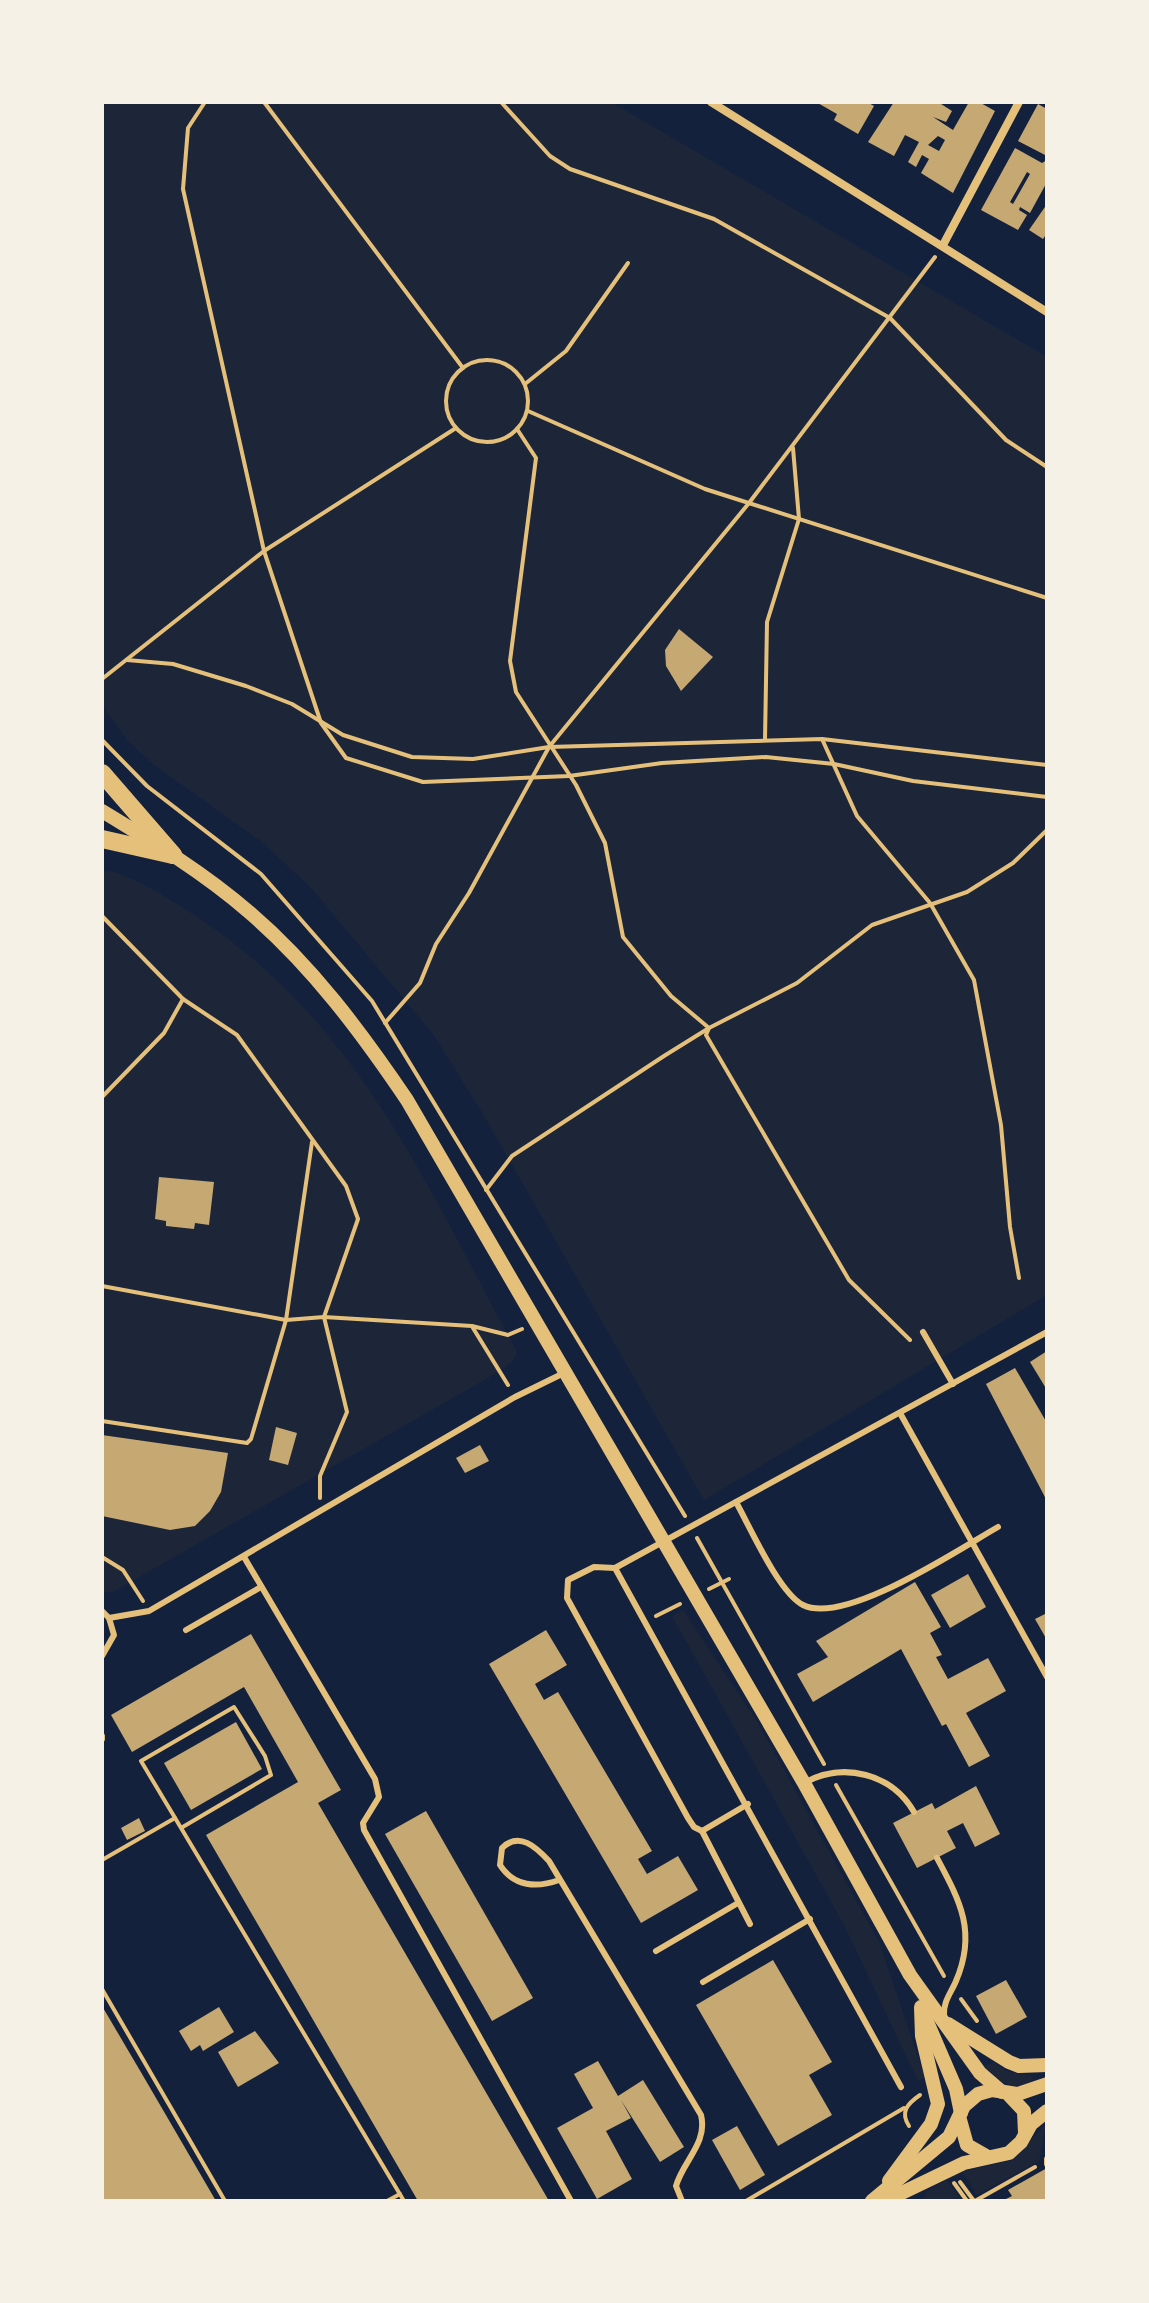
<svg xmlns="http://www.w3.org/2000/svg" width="1149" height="2303" viewBox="0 0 1149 2303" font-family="'Source Sans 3',sans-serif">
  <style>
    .green { fill: #1d2539 }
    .building { fill: #c6a872; fill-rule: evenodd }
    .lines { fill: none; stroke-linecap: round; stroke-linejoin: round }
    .path { stroke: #e5c07b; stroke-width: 4 }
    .service { stroke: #e5c07b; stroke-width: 6 }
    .minor { stroke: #e5c07b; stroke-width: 8 }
    .tertiary { stroke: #e5c07b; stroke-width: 14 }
    .primary { stroke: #e5c07b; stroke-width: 18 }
  </style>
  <rect width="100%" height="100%" fill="#14213d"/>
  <g class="green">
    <path d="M 102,102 L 611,102 L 1047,357 L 1047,1295 L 704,1500 L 483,1114 L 433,1034 L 311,888 L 262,842 L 153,764 L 128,741 L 102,705 Z"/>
    <path d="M 112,871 C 142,881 171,900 197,917 C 360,1024 427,1187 517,1352 L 513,1361 L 500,1371 L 113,1592 L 102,1593 L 102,872 Z"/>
    <path d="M 683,1610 L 758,1723 L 879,1942 L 925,2077 L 918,2081 L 844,1925 L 672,1616 Z"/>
    <path d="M 994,2062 L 1006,2071 L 1031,2076 L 1033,2081 C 1011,2093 999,2081 983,2067 Z"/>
    <path d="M 1047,2122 L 1039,2161 L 977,2195 L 962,2172 L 1013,2160 Z"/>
    <path d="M 947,2180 L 962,2201 L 921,2201 L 928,2191 Z"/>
  </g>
  <g class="building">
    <path d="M 816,102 L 867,102 L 874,106 L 858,134 L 834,120 L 837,114 Z"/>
    <path d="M 894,102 L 938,102 L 952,111 L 946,122 L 933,117 L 953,130 L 969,102 L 979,102 L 995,111 L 953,193 L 921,173 L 929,159 L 922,155 L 916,167 L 908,162 L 919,142 L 905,135 L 894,156 L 868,142 ZM 938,136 L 945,140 L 939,151 L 928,145 Z"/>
    <path d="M 1038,104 L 1047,109 L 1047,156 L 1018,141 Z"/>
    <path d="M 1015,148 L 1042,163 L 1047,160 L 1047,182 L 1030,213 L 1020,207 L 1019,210 L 1027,215 L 1018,230 L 981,210 ZM 1027,172 L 1030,174 L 1013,204 L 1010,202 Z"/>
    <path d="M 1047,204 L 1047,233 L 1043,239 L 1029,230 Z"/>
    <path d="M 679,629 L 713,657 L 681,691 L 666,666 L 665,650 Z"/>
    <path d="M 159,1177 L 214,1182 L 209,1225 L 195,1223 L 194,1229 L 166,1226 L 166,1221 L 155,1219 Z"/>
    <path d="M 1047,1351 L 1047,1390 L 1030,1362 Z"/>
    <path d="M 1015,1368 L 1047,1423 L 1047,1501 L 986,1384 Z"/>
    <path d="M 276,1427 L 297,1433 L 288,1465 L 269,1460 Z"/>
    <path d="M 102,1435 L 228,1453 L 221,1492 L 210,1511 L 195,1526 L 170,1530 L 102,1516 Z"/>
    <path d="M 480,1445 L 489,1461 L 465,1473 L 456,1458 Z"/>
    <path d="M 968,1574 L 986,1607 L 950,1628 L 931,1595 Z"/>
    <path d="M 915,1582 L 941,1627 L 930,1633 L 942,1655 L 936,1657 L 948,1679 L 988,1658 L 1006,1691 L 966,1713 L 990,1756 L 969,1767 L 946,1724 L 942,1726 L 901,1649 L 813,1702 L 797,1674 L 828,1657 L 816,1641 Z"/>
    <path d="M 1047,1613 L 1047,1640 L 1035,1619 Z"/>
    <path d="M 546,1630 L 567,1665 L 535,1684 L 544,1700 L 558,1692 L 652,1851 L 638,1859 L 647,1874 L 678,1856 L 698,1890 L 641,1923 L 489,1664 Z"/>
    <path d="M 251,1634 L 341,1790 L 318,1803 L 549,2201 L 418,2201 L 206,1835 L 298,1782 L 244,1687 L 132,1752 L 111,1715 Z"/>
    <path d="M 236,1722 L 262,1769 L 191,1810 L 164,1763 Z"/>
    <path d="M 976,1786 L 1000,1834 L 975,1847 L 963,1823 L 947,1831 L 956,1848 L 917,1868 L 893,1823 L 932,1803 L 935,1809 Z"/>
    <path d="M 426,1811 L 533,1998 L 492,2021 L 385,1834 Z"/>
    <path d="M 139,1818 L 145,1831 L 127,1840 L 121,1828 Z"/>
    <path d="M 773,1960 L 832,2062 L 809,2075 L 832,2115 L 778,2146 L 696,2005 Z"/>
    <path d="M 1006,1980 L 1027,2017 L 996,2034 L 976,1996 Z"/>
    <path d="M 102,2006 L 142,2074 L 216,2201 L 102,2201 Z"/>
    <path d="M 219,2007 L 234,2032 L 203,2051 L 200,2045 L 191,2051 L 179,2031 Z"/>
    <path d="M 255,2031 L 279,2063 L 238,2087 L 218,2052 Z"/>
    <path d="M 598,2061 L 618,2096 L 643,2080 L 684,2147 L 660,2162 L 621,2100 L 631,2118 L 606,2131 L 632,2179 L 597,2199 L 557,2128 L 593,2108 L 574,2074 Z"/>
    <path d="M 737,2126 L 765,2175 L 740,2190 L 712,2140 Z"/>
    <path d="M 1047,2168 L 1047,2201 L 1002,2201 L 1012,2196 L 1008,2190 Z"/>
  </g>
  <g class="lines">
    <g class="path">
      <path d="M 205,102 L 188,128 L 183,189 L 264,551 L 321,723 L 346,758 L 423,782 L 569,776 L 662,763 L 766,757 L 834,764 L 913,781 L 1047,797"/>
      <path d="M 264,102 L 463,368"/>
      <path d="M 501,102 L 550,156 L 570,169 L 714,219 L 890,318 L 1006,440 L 1047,467"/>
      <circle cx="487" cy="401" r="41"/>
      <path d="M 525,384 L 566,351 L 628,263"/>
      <path d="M 528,411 L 705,489 L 1047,598"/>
      <path d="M 517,429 L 536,458 L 510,661 L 516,692 L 576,785 L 605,843 L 623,937 L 671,996 L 709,1028 L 706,1035 L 849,1280 L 910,1340"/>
      <path d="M 127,660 L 173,664 L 246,686 L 292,704 L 343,735 L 412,757 L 473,759 L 549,747 L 822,739 L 1047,765"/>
      <path d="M 102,679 L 264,551 L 456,428"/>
      <path d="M 822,739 L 857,816 L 930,903 L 974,980 L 1001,1125 L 1010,1227 L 1019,1278"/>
      <path d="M 102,740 L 147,786 L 261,874 L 372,1001 L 685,1516"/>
      <path d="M 765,740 L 767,622 L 799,519 L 793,448"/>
      <path d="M 102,916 L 183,999 L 237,1035 L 346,1186 L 358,1219 L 324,1317 L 347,1412 L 320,1476 L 320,1498"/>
      <path d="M 385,1023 L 420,983 L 436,944 L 469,893 L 549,747 L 749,503 L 935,257"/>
      <path d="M 102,1097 L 164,1033 L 183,999"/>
      <path d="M 486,1190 L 512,1156 L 664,1056 L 709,1028 L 797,983 L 872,925 L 967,892 L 1013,863 L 1047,830"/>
      <path d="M 102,1286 L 286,1320 L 324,1317 L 472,1326 L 508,1335 L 522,1329"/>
      <path d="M 473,1328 L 508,1385"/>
      <path d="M 102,1421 L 247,1443 L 251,1439 L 286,1320 L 312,1142"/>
      <path d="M 697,1538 L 824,1764"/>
      <path d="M 102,1557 L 123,1570 L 143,1601"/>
      <path d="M 709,1589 L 729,1579"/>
      <path d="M 656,1616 L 680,1604"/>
      <path d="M 836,1785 L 944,1976"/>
      <path d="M 181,1828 L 271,1775 L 265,1756 L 234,1707 L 141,1761 L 404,2201"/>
      <path d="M 102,1860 L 175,1818"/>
      <path d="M 102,1989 L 225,2201"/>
      <path d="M 961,1999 L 977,2021"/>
      <path d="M 909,2126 C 900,2112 907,2104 920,2095"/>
      <path d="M 960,2182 L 974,2201"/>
      <path d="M 954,2183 L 967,2201"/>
      <path d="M 387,2201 L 400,2194"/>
      <path d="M 746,2201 L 904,2108"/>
      <path d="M 975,2201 L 1035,2167"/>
    </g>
    <g class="service">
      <path d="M 923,1332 L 953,1384"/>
      <path d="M 900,1413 L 1047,1677"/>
      <path d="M 736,1502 C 750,1527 779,1593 803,1605 C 845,1626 959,1549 998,1527"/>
      <path d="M 244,1557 L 375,1779 L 379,1797 L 363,1823 L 364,1830 L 571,2201"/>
      <path d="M 615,1568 L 594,1567 L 568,1580 L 567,1598 L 688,1818 L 694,1827 L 702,1831 L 748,1804"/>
      <path d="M 102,1611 L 109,1618 L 114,1635 L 102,1656"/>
      <path d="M 109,1618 L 149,1611 L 515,1397 L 564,1373"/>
      <path d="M 186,1630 L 261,1587"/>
      <path d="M 102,1736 L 102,1739"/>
      <path d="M 804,1783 C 844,1761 892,1774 914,1812"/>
      <path d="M 702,1831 L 750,1924"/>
      <path d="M 937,1858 C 960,1901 977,1932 956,1981 C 951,1993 943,2002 944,2015"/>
      <path d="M 559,1880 C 537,1888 514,1887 500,1865 L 502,1848 C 519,1831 536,1847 549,1861 L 701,2115 C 708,2143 683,2161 676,2186 L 682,2201"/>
      <path d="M 656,1951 L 738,1903"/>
      <path d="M 703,1982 L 810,1919"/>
      <path d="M 901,2087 L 615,1568 L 1047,1332"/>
      <path d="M 1047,2159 L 1047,2164"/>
    </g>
    <g class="minor">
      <path d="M 711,102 L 1047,312"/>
      <path d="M 943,245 L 1019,102"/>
    </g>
    <g class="tertiary">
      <path d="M 102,811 C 153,842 204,873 249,912 C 312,966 361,1032 407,1100 L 804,1783 L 910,1975 L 980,2073 L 1002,2092"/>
      <path d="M 925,2017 L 956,2089 L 961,2113"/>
      <path d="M 948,2024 L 1009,2062 L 1019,2066 L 1047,2065"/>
      <path d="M 1008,2094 L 1024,2111 L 1025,2133"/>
      <path d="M 960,2120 L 967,2145 L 988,2157"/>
      <path d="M 889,2181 L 931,2124 L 938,2104 L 922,2036 L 921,2007"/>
      <path d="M 872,2201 L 949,2137 L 964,2106 L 978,2094 L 992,2090 L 1018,2094 L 1047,2084"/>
      <path d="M 885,2201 L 964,2163 L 1009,2153 L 1021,2142 L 1031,2124 L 1047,2111"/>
    </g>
    <g class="primary">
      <path d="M 102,773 L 173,855"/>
      <path d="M 102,839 L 173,855"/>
    </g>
  </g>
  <rect width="1149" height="2303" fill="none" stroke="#f6f1e7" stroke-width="208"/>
</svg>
